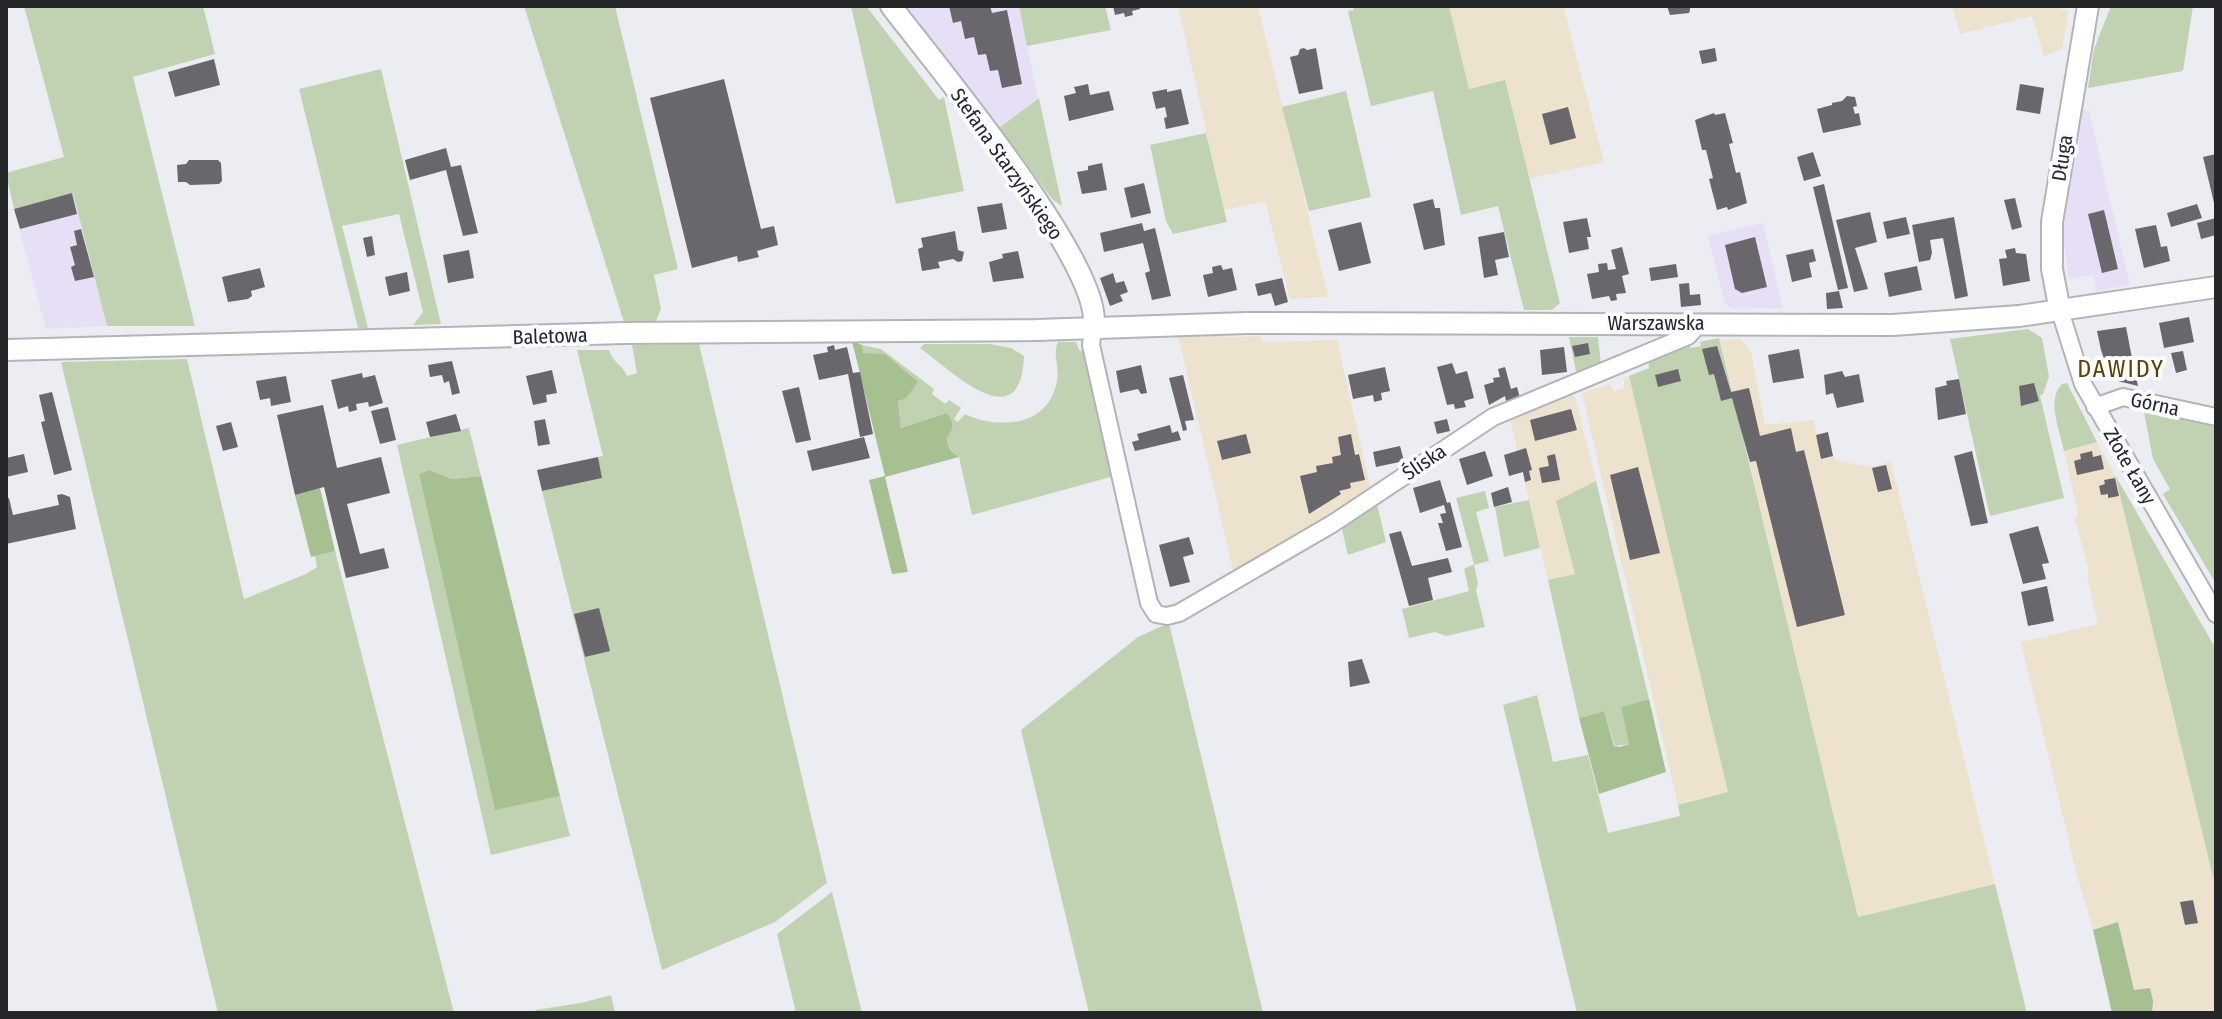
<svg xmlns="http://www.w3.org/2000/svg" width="2222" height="1019" viewBox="0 0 2222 1019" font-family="'Fira Sans Condensed',sans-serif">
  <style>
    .commercial { fill: #e7dff5 }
    .industrial { fill: #ede2ce }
    .green { fill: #c1d2b3 }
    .forest { fill: #a6c092 }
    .building { fill: #69676c }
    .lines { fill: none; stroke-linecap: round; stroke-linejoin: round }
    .minor-casing { stroke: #b2b4b8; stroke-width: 20 }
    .tertiary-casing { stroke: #b2b4b8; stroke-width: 24 }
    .minor { stroke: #fff; stroke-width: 16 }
    .tertiary { stroke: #fff; stroke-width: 20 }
    .labels { text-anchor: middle; stroke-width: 8; stroke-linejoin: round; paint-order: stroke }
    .street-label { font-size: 20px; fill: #252628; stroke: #f9fbfe }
    .quarter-label { font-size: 24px; letter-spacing: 2px; fill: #584503; stroke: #f9fbfe }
  </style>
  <rect width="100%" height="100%" fill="#ebedf2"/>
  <g class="commercial">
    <path d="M 905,6 L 1019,6 L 1038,98 L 999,128 Z"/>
    <path d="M 2080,109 L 2089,111 L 2130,285 L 2096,291 L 2093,275 L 2069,279 L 2063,233 Z"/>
    <path d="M 73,193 L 107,326 L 46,329 L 14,209 Z"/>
    <path d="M 1763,223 L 1783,308 L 1733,309 L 1725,304 L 1708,236 Z"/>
  </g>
  <g class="industrial">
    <path d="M 1178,6 L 1258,6 L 1328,297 L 1290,299 L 1265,201 L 1224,210 Z"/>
    <path d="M 1449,6 L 1563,6 L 1604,162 L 1528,179 L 1505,81 L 1469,89 Z"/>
    <path d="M 1952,6 L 2058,6 L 2058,8 L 2069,11 L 2062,49 L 2044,56 L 2032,16 L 1960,34 Z"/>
    <path d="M 1222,335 L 1225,337 L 1260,336 L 1262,342 L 1337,340 L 1371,491 L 1234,574 L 1178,336 Z"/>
    <path d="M 1741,339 L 1751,352 L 1765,425 L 1814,420 L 1821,459 L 1833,456 L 1835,460 L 1868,467 L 1891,462 L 1995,884 L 1858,917 L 1720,340 Z"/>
    <path d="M 1629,376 L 1728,792 L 1678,805 L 1582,393 L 1610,384 L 1614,391 L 1624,388 L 1624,378 Z"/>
    <path d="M 1566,393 L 1575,397 L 1596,481 L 1557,501 L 1575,574 L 1548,580 L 1510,419 L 1525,413 L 1524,409 Z"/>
    <path d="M 2097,442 L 2115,475 L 2216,889 L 2216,1013 L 2152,1013 L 2153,1001 L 2134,990 L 2118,923 L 2093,930 L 2076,871 L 2021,642 L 2098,624 L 2087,577 L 2089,571 L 2075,520 L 2078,513 L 2064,451 Z"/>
  </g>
  <g class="green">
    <path d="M 24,6 L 203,6 L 215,54 L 133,77 L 195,326 L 107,326 L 73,193 L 14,209 L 6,173 L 64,157 Z"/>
    <path d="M 524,6 L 615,6 L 678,269 L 654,275 L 661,309 L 656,321 L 624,322 Z"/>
    <path d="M 851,6 L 866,6 L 939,100 L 944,97 L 964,191 L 896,204 Z"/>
    <path d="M 1019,6 L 1105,6 L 1111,30 L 1027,46 Z"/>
    <path d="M 1353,6 L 1449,6 L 1469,89 L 1505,80 L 1560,303 L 1552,310 L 1524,310 L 1498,206 L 1461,215 L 1433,91 L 1371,106 L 1348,11 L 1354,10 Z"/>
    <path d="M 2111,6 L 2193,6 L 2183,71 L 2088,88 L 2094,49 Z"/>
    <path d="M 381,69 L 441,324 L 413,325 L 423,312 L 399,214 L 342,226 L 368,328 L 358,328 L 299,89 Z"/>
    <path d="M 1346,91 L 1371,197 L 1309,211 L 1282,107 Z"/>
    <path d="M 1039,98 L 1062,206 L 1053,200 L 999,128 Z"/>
    <path d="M 1206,133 L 1227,222 L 1173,234 L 1166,221 L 1150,145 Z"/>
    <path d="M 2028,329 L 2042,338 L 2049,377 L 2043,394 L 2040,396 L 2064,498 L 1990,516 L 1950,339 Z"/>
    <path d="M 1569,337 L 1598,337 L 1601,365 L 1577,376 Z"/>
    <path d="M 1719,338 L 1858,917 L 1995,884 L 2027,1013 L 1577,1013 L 1503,705 L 1537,695 L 1553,762 L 1588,755 L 1608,833 L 1680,816 L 1678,805 L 1728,792 L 1629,376 L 1649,368 L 1648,358 L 1688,344 L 1691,348 L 1701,346 L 1700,342 Z"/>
    <path d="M 1058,342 L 1076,342 L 1079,350 L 1084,351 L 1114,476 L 972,515 L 959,457 C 943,447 947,430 947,413 L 901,428 L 898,401 L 863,353 L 862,345 L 881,349 L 934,389 L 932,394 L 945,404 L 949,400 L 961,408 L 954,419 L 958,422 L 965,414 C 999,430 1050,427 1057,380 C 1060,366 1052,355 1058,342 Z"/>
    <path d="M 699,344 L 827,883 L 775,922 L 662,970 L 542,491 L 602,478 L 598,457 L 603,456 L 577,350 L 609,350 C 612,362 623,365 627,376 L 637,373 L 632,345 Z"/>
    <path d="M 924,344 L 990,344 L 1011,348 L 1024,356 C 1021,440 953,372 920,348 Z"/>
    <path d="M 187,359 L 244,599 L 306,574 L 317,567 L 315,556 L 335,551 L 454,1013 L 218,1013 L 61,362 Z"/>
    <path d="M 2067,383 L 2097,442 L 2064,451 C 2060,430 2046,400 2062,384 Z"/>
    <path d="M 2144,412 L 2216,427 L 2216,584 L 2163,494 L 2170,489 L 2153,459 Z"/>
    <path d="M 469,428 L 481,476 L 452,479 L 429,470 L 419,474 L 495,809 L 560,796 L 570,836 L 491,855 L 397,445 Z"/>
    <path d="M 2115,475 L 2216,649 L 2216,889 Z"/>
    <path d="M 1596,481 L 1649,699 L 1621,707 L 1629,744 L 1615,746 L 1604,711 L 1579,718 L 1548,580 L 1575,574 L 1556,501 Z"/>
    <path d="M 1485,491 L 1489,508 L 1476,512 L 1489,561 L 1474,565 L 1478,584 L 1476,590 L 1485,627 L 1446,636 L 1435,632 L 1409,638 L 1402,609 L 1469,591 L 1464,569 L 1474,564 L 1456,498 Z"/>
    <path d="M 1529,500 L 1540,548 L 1504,557 L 1495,507 Z"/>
    <path d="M 1377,504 L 1386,542 L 1348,555 L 1341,525 Z"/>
    <path d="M 1169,623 L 1263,1013 L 1089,1013 L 1021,730 L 1138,637 Z"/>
    <path d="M 832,892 L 862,1013 L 796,1013 L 777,934 Z"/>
    <path d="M 611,995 L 615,1013 L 536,1013 L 535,1010 L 581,1003 Z"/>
  </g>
  <g class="forest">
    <path d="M 852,341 L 862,345 L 863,353 L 885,354 L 918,382 L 906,398 L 898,401 L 901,428 L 947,413 C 954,423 954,428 947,437 C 948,447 950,451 959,457 L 885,477 L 908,572 L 892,574 L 869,480 L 885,476 Z"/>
    <path d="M 429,470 L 452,479 L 481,476 L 560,796 L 495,810 L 419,474 Z"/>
    <path d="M 320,488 L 335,551 L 311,557 L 295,495 Z"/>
    <path d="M 1649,699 L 1666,772 L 1599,794 L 1579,718 L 1604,711 L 1614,746 L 1620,747 L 1629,744 L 1621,707 Z"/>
    <path d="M 2118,922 L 2134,990 L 2150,988 L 2153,1001 L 2152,1013 L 2112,1013 L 2093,930 Z"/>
  </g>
  <g class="building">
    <path d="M 949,6 L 990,6 L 992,13 L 1007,10 L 1022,84 L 1002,88 L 998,70 L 990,71 L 986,54 L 978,55 L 974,37 L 965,39 L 961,21 L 953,23 Z"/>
    <path d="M 1113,6 L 1140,6 L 1140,9 L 1132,11 L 1133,15 L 1125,17 L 1124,13 L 1115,15 Z"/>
    <path d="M 1667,6 L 1690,6 L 1690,10 L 1689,13 L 1670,15 Z"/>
    <path d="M 1304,48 L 1307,50 L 1316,48 L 1323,89 L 1299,94 L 1290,57 L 1298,55 L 1300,49 Z"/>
    <path d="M 1715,48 L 1717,61 L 1702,64 L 1699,51 Z"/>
    <path d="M 214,59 L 220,85 L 175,97 L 168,72 Z"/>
    <path d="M 724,79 L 761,229 L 774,226 L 778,245 L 757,251 L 759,257 L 738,262 L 737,256 L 692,268 L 650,98 Z"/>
    <path d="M 1088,84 L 1090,95 L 1109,91 L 1114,110 L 1069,121 L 1064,96 L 1076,93 L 1074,87 Z"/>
    <path d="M 2020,84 L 2044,88 L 2040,114 L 2016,110 Z"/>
    <path d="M 1167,89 L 1167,92 L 1181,89 L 1189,124 L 1166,129 L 1164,118 L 1167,117 L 1165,107 L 1156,109 L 1152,92 Z"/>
    <path d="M 1847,96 L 1855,97 L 1857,106 L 1853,107 L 1855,114 L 1859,113 L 1861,125 L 1823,133 L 1817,109 L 1832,105 L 1832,103 L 1842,101 Z"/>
    <path d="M 1568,107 L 1576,138 L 1550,145 L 1542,114 Z"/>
    <path d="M 1714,113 L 1715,115 L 1725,113 L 1733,143 L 1729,144 L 1736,173 L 1740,172 L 1747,203 L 1728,210 L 1727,207 L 1717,210 L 1709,179 L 1713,178 L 1706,150 L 1702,150 L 1695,120 Z"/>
    <path d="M 446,148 L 451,167 L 461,165 L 478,233 L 463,236 L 446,170 L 410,180 L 405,160 Z"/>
    <path d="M 1813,152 L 1821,176 L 1804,181 L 1797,157 Z"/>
    <path d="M 2216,154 L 2216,207 L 2215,207 L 2203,157 Z"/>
    <path d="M 189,160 L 218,160 L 221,163 L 222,181 L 219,184 L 190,185 L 186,182 L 178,182 L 177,165 L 186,164 Z"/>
    <path d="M 1102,163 L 1107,190 L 1082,194 L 1077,172 L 1088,170 L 1088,166 Z"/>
    <path d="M 1144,183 L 1151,213 L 1131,218 L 1124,188 Z"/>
    <path d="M 1824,184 L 1848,288 L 1838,290 L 1813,187 Z"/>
    <path d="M 72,193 L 77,214 L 20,229 L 14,209 Z"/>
    <path d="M 2015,198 L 2022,227 L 2012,230 L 2004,200 Z"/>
    <path d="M 1433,199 L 1435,208 L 1440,208 L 1445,245 L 1424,250 L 1413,204 Z"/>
    <path d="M 1002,203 L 1007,229 L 982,233 L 977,207 Z"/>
    <path d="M 2197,204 L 2202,218 L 2171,227 L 2167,213 Z"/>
    <path d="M 2104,210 L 2118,269 L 2102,273 L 2088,214 Z"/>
    <path d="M 1870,212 L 1877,242 L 1855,248 L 1868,289 L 1854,292 L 1836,220 Z"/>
    <path d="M 1906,217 L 1910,234 L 1887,239 L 1883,222 Z"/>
    <path d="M 1954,217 L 1968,296 L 1955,299 L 1943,238 L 1930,240 L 1932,253 L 1930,260 L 1919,262 L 1912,225 Z"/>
    <path d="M 1587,218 L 1591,237 L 1587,237 L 1589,249 L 1569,253 L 1563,222 Z"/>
    <path d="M 2216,218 L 2216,235 L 2201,239 L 2197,223 Z"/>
    <path d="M 1361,222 L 1371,263 L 1339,271 L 1328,230 Z"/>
    <path d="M 1142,223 L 1144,231 L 1155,228 L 1171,296 L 1152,300 L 1145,273 L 1150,271 L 1143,243 L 1104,252 L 1100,233 Z"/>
    <path d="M 2156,225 L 2161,247 L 2167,246 L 2170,261 L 2144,268 L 2135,229 Z"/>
    <path d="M 81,229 L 94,277 L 75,281 L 71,267 L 75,265 L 70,247 L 77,245 L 74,231 Z"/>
    <path d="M 955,231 L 958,250 L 964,252 L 962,261 L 958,262 L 953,259 L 938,262 L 940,268 L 922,271 L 918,249 L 923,247 L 921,238 Z"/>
    <path d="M 1504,232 L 1509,257 L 1495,260 L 1498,275 L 1484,278 L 1478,237 Z"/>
    <path d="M 372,236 L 375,255 L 367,257 L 363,238 Z"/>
    <path d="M 1755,237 L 1767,287 L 1742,293 L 1735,289 L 1725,245 Z"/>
    <path d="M 1622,247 L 1629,274 L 1622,276 L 1626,293 L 1616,294 L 1617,300 L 1611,301 L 1609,296 L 1592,299 L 1587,274 L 1599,272 L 1598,264 L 1607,263 L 1608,270 L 1616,269 L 1611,250 Z"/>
    <path d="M 2015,248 L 2016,253 L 2026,254 L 2030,281 L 2003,286 L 1999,259 L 2007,258 L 2005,250 Z"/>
    <path d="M 1813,249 L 1816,261 L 1809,263 L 1812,277 L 1792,282 L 1786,255 Z"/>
    <path d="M 469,250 L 474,278 L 448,283 L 443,255 Z"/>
    <path d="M 1018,251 L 1024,278 L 993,282 L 989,262 L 1003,258 L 1002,254 Z"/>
    <path d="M 1676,264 L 1678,277 L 1651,281 L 1649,268 Z"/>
    <path d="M 1221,265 L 1223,270 L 1232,268 L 1237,290 L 1208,297 L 1203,275 L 1213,273 L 1212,267 Z"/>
    <path d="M 1917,266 L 1922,290 L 1889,297 L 1884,273 Z"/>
    <path d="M 260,268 L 265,287 L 251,291 L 252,296 L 248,299 L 228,302 L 222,277 Z"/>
    <path d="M 407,272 L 410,291 L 389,296 L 385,277 Z"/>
    <path d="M 1113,273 L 1116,283 L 1124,281 L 1128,292 L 1120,295 L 1123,301 L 1110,306 L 1100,278 Z"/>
    <path d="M 1282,278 L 1288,302 L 1275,306 L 1271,293 L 1258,296 L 1255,284 Z"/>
    <path d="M 1689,283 L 1690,295 L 1700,294 L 1701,305 L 1681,307 L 1679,284 Z"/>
    <path d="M 1839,291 L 1843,308 L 1827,309 L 1826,293 Z"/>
    <path d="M 2189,317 L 2194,342 L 2164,348 L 2159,323 Z"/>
    <path d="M 2126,327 L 2132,358 L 2138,386 L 2118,381 L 2113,357 L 2104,359 L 2101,350 L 2097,331 Z"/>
    <path d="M 1588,343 L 1590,354 L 1575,357 L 1572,346 Z"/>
    <path d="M 834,345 L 835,350 L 847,347 L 853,373 L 860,372 L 873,434 L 860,437 L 848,374 L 819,380 L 813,355 L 828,352 L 827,347 Z"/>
    <path d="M 1717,346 L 1731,392 L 1749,388 L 1760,436 L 1791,428 L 1796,452 L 1804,450 L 1845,615 L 1797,627 L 1756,461 L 1750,462 L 1732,398 L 1721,401 L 1714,374 L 1709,375 L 1702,349 Z"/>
    <path d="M 1564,347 L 1567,372 L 1542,375 L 1540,350 Z"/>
    <path d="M 1799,349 L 1804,378 L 1773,383 L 1768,355 Z"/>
    <path d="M 2183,351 L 2187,370 L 2176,373 L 2171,353 Z"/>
    <path d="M 452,361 L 460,393 L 452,395 L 449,381 L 444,383 L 442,375 L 430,377 L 428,365 Z"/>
    <path d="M 1452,363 L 1456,374 L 1467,371 L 1474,398 L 1464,401 L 1466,407 L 1455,409 L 1454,404 L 1447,405 L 1437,367 Z"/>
    <path d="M 1141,365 L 1147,393 L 1141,394 L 1138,389 L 1120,393 L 1116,371 Z"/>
    <path d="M 1385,367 L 1390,391 L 1381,393 L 1382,400 L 1374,402 L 1373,395 L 1353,399 L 1348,375 Z"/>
    <path d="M 1505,367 L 1511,389 L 1517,387 L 1520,398 L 1506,401 L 1505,396 L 1489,405 L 1484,385 L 1494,382 L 1493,378 L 1500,377 L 1498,369 Z"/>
    <path d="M 1678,369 L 1681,381 L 1658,387 L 1655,375 Z"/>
    <path d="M 552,370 L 557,393 L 546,395 L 547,402 L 533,405 L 526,376 Z"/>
    <path d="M 1842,371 L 1845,377 L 1859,374 L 1864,402 L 1837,408 L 1833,393 L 1826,395 L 1824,375 Z"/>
    <path d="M 362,373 L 363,378 L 375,375 L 383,403 L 369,407 L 368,402 L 356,404 L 357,410 L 349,412 L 348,406 L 338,409 L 331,380 Z"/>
    <path d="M 1183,375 L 1194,420 L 1185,421 L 1187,430 L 1183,431 L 1169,378 Z"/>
    <path d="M 286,376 L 291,402 L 271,406 L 270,398 L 260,400 L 256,381 Z"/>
    <path d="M 1959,379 L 1966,414 L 1938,420 L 1935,388 L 1947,385 L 1946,381 Z"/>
    <path d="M 2034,383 L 2039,401 L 2021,406 L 2019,386 Z"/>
    <path d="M 799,387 L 811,440 L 796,443 L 782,391 Z"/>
    <path d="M 52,392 L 72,470 L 54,475 L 41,422 L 45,421 L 39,395 Z"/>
    <path d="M 323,405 L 337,468 L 381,457 L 390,493 L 347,504 L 360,554 L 384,548 L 389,568 L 346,578 L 324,487 L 295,495 L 277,415 Z"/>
    <path d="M 388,407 L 396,440 L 380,444 L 371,411 Z"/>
    <path d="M 1571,409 L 1577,430 L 1535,441 L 1530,420 Z"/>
    <path d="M 456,414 L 461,431 L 430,437 L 426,422 Z"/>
    <path d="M 545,419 L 550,444 L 538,446 L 534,421 Z"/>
    <path d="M 1447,419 L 1450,431 L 1437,434 L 1434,422 Z"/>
    <path d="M 231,422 L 238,447 L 223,451 L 216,426 Z"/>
    <path d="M 1170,425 L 1172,433 L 1178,431 L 1181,440 L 1135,451 L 1132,442 L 1139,440 L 1137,434 Z"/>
    <path d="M 1828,432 L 1833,456 L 1821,459 L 1816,435 Z"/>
    <path d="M 1246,434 L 1251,453 L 1222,460 L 1217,441 Z"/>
    <path d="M 1351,434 L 1355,455 L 1359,454 L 1365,480 L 1350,483 L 1351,488 L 1339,491 L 1341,494 L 1309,514 L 1300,476 L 1317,472 L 1316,466 L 1333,463 L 1332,457 L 1341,455 L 1338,437 Z"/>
    <path d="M 864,437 L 870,458 L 812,471 L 807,451 Z"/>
    <path d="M 1400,446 L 1404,461 L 1376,467 L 1373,452 Z"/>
    <path d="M 1526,448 L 1532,470 L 1529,471 L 1531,480 L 1525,482 L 1523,472 L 1509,476 L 1504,455 Z"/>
    <path d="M 1485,451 L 1493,476 L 1467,485 L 1459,459 Z"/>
    <path d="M 1972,451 L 1988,523 L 1971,526 L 1954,456 Z"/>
    <path d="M 2092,451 L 2093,457 L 2101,455 L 2104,469 L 2077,475 L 2074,461 L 2081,459 L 2080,454 Z"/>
    <path d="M 24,454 L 28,472 L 6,477 L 6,458 Z"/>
    <path d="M 1555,454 L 1560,480 L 1542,483 L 1539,468 L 1549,466 L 1547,456 Z"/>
    <path d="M 598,457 L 602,478 L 542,491 L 537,470 Z"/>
    <path d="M 1886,465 L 1892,489 L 1878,492 L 1872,468 Z"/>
    <path d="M 1638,467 L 1660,553 L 1630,560 L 1610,475 Z"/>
    <path d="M 2115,478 L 2119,496 L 2108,498 L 2108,494 L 2101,495 L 2099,486 L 2105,484 L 2104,480 Z"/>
    <path d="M 1440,480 L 1447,503 L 1450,502 L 1462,547 L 1446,551 L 1438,523 L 1443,523 L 1440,514 L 1446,513 L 1444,505 L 1420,513 L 1413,488 Z"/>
    <path d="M 1508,487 L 1512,502 L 1494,507 L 1491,493 Z"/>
    <path d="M 62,494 L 70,497 L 76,529 L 6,544 L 6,499 L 9,498 L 13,515 L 59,505 L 57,495 Z"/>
    <path d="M 2038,526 L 2049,563 L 2042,564 L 2046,579 L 2023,584 L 2009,534 Z"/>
    <path d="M 1401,531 L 1412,566 L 1448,558 L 1452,572 L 1428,578 L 1433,600 L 1409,606 L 1389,534 Z"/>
    <path d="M 1189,537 L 1194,554 L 1183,557 L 1190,582 L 1170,587 L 1159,545 Z"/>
    <path d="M 2047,586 L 2054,621 L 2028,626 L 2021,592 Z"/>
    <path d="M 599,608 L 610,651 L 585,657 L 574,614 Z"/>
    <path d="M 1362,659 L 1370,683 L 1350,687 L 1348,662 Z"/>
    <path d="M 2193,900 L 2198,923 L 2185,925 L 2180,902 Z"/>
  </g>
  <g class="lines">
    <defs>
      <g id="minor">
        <path d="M 2060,311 L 2083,384 L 2216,614"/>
        <path d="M 1093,328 L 1091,345 L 1149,603 L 1156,614 L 1167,616 L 1179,613 L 1332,524 L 1493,417 L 1688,336 L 1700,323"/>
        <path d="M 2095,407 L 2123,397 L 2216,417"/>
      </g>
      <g id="tertiary">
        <path d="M 891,6 C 931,59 1108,270 1093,328"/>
        <path d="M 2060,311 L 2052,269 L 2052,222 L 2088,6"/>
        <path d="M 6,350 L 625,333 L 1037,330 L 1247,323 L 1893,325 L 2019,316 L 2216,287"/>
      </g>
    </defs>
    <use href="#minor" class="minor-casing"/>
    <use href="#tertiary" class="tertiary-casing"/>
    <use href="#minor" class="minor"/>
    <use href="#tertiary" class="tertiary"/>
  </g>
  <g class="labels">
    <g class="street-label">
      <text transform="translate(2062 158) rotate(-81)" y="7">Długa</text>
      <text transform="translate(1007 164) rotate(55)" y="7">Stefana Starzyńskiego</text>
      <text x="1656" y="330">Warszawska</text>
      <text transform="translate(550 336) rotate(-2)" y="7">Baletowa</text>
      <text transform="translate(2155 404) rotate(12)" y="7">Górna</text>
      <text transform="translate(1424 462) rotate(-34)" y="7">Śliska</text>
      <text transform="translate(2130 466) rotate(60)" y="7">Złote Łany</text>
    </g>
    <g class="quarter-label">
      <text x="2121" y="377">DAWIDY</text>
    </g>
  </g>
  <rect width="2222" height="1019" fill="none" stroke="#252628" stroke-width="16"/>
</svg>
